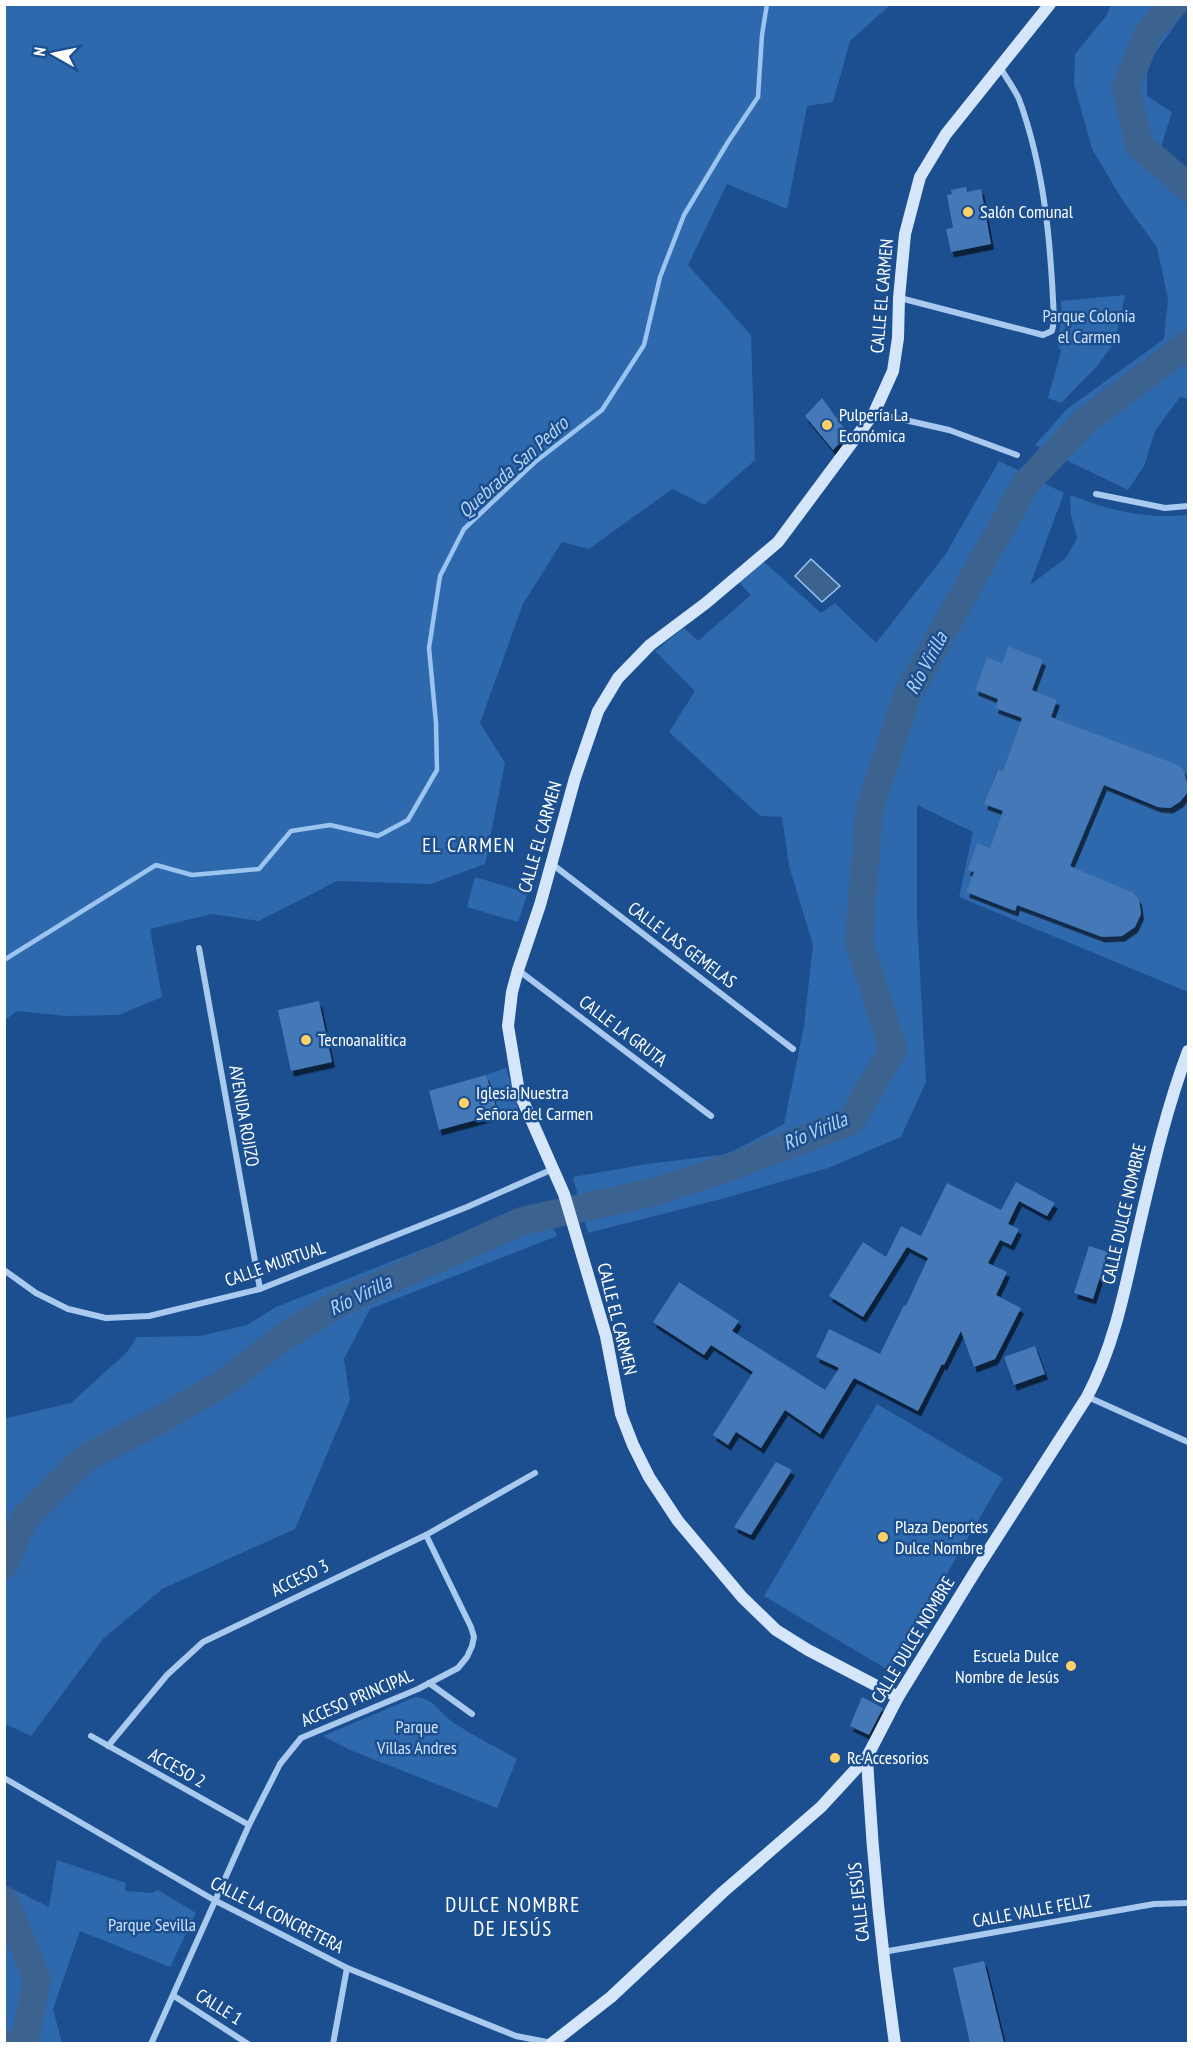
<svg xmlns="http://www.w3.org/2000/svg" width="1193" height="2048" viewBox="0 0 1193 2048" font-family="'PT Sans Narrow',sans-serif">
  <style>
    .green { fill: #2e69ad; fill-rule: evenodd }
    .water { fill: #3c6290; stroke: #9cc4f0; stroke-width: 1.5 }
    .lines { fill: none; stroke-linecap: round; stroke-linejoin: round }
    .stream { stroke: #9cc4f0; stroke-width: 4.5 }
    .river { stroke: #3c6290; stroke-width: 28 }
    .building { fill: #4478b7; filter: url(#shadow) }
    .street { stroke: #a9c9ee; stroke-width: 6 }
    .secondary { stroke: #d6e6fa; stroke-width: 12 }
    .poi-dot { fill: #ffd166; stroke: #1b4f8f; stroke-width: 2 }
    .labels { text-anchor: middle; stroke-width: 5; stroke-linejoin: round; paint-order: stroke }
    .poi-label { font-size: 18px; fill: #fff; stroke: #1b4f8f; text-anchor: start }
    .street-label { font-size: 18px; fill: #fff; stroke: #1b4f8f }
    .park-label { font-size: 18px; fill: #cfe3fa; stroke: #1b4f8f }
    .water-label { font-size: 20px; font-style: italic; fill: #b5d3f5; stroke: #1b4f8f }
    .neighbourhood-label { font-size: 20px; letter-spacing: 1.5px; fill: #fff; stroke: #1b4f8f }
    .quarter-label { font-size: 21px; letter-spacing: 1.5px; fill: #fff; stroke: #1b4f8f }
  </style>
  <defs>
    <filter id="shadow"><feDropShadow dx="3" dy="5.5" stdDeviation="0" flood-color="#0009"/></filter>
  </defs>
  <rect width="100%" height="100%" fill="#1b4f8f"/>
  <g class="green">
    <path d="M 4,5 L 890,5 L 850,41 L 833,102 L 807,106 L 787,209 L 727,184 L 688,265 L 751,335 L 755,460 L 704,505 L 672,489 L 589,549 L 562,542 L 523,604 L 480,723 L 505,763 L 485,864 L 431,884 L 337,881 L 259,921 L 212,914 L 150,929 L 162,997 L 119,1015 L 66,1016 L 17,1011 L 5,1020 Z"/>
    <path d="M 1111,5 L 1188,5 L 1188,7 L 1147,64 L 1147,96 L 1172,112 L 1161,147 L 1177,172 L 1186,197 L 1188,197 L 1188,399 L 1180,397 L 1155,431 L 1144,466 L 1128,490 L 1035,445 L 1067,409 L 1164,339 L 1168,299 L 1157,247 L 1123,201 L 1092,149 L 1074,84 L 1075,54 L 1107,15 Z"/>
    <path d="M 1125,295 L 1115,341 L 1098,365 L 1061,403 L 1048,398 L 1061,351 L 1057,343 L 1062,317 L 1061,301 Z"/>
    <path d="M 999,461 L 1064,493 L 1030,585 L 1066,558 L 1077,538 L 1071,515 L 1070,495 C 1111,511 1145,519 1188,515 L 1188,992 L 959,897 L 973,832 L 917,805 L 917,918 L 926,1082 L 901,1137 L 828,1168 L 725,1198 L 588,1233 L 573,1177 L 647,1164 L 728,1154 L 784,1124 L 804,1026 L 813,945 L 789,866 L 782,817 L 760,816 L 669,732 L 695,691 L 655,651 L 684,628 L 698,641 L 751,595 L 739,582 L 763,561 L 821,613 L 835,603 L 876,643 L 945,555 ZM 1008,646 L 1043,660 L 1032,690 L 1057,700 L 1051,717 L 1176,764 C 1184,770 1188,777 1187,787 C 1184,829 1123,793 1104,785 L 1070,866 L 1132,892 L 1139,899 L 1141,914 L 1135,927 L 1122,936 L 1102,937 L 1017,905 L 1014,911 L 966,892 L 974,872 L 967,869 L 977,843 L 990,848 L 997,828 L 1020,818 L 985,804 L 997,769 L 1044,786 L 1010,751 L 1022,718 L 995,708 L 998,699 L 975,690 L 987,658 L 1002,663 Z"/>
    <path d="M 475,877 L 528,893 L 518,922 L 467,907 Z"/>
    <path d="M 506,1068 L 518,1108 L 498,1114 L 486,1075 Z"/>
    <path d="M 542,1202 L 557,1236 L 370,1309 L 344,1359 L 350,1400 L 295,1529 L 162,1589 L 103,1639 L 31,1736 L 5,1724 L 5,1416 L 7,1418 L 71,1403 L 127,1352 L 137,1337 L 200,1336 L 247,1325 L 276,1307 Z"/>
    <path d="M 877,1404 L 1003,1478 L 890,1671 L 764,1596 Z"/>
    <path d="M 415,1697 C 436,1699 439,1713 454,1723 C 474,1736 496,1747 517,1759 L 497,1808 L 350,1750 L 323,1736 Z"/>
    <path d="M 57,1860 L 126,1883 L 125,1891 L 152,1893 L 158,1890 L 196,1913 L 170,1967 L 80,1931 L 53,2009 L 62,2043 L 5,2043 L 5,1882 L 5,1885 L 49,1907 Z"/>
  </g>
  <path class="water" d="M 811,559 L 840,586 L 822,602 L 795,576 Z"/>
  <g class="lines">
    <path class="stream" d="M 4,960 L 156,865 L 192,875 L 259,869 L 291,831 L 330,825 L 378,836 L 408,820 L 437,770 L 436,723 L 429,648 L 440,576 L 464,529 L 535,462 L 602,410 L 644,345 L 660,277 L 684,215 L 728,142 L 758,97 L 762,35 L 767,4"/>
    <g class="river">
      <path d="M 1174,4 L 1149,31 L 1126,87 L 1139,145 L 1188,187"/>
      <path d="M 4,1565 L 24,1519 L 84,1459 L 163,1418 L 225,1382 L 282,1338 L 339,1303 L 522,1221 L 654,1192 L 730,1167 L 851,1121 L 893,1049 L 859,941 L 869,811 L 907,696 L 1026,483 L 1086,420 L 1188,344"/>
      <path d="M 4,1900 L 37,1979 L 26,2035 L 15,2044"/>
    </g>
  </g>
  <g class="building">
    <path d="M 966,187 L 967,192 L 981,189 L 991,244 L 951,252 L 946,229 L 953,228 L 947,195 L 952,194 L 951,190 Z"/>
    <path d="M 822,398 L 848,434 L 833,450 L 805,416 Z"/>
    <path d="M 1008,646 L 1043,660 L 1032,690 L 1057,700 L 1051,717 L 1176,764 L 1183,769 L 1187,782 L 1187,793 L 1180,802 L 1170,808 L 1158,807 L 1104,785 L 1070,866 L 1132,892 L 1139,899 L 1141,914 L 1135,927 L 1122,936 L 1102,937 L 1017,905 L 1015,911 L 966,892 L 974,872 L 967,870 L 977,843 L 990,848 L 1003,811 L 984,804 L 998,769 L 1003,771 L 1022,718 L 995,708 L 998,699 L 975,690 L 987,657 L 1002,663 Z"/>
    <path d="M 319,1001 L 332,1062 L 291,1071 L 278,1010 Z"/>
    <path d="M 486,1075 L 498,1114 L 439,1130 L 429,1091 Z"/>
    <path d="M 1016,1182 L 1055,1203 L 1047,1216 L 1019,1201 L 1008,1224 L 1019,1229 L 1011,1245 L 1000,1240 L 988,1263 L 1007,1272 L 996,1295 L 1021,1308 L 995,1359 L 974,1367 L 961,1331 L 944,1365 L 942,1364 L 918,1411 L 854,1378 L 820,1434 L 785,1410 L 761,1448 L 736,1432 L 728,1445 L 713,1435 L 753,1372 L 711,1345 L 704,1355 L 653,1322 L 679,1282 L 739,1321 L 732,1331 L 825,1390 L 839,1368 L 816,1357 L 829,1329 L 880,1354 L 904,1305 L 906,1306 L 928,1258 L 907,1247 L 863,1317 L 829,1296 L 863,1242 L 886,1257 L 901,1226 L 921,1236 L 947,1183 L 1001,1210 Z"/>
    <path d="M 1089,1246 L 1108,1252 L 1093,1299 L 1074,1293 Z"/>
    <path d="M 1035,1346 L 1045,1374 L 1014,1385 L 1004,1357 Z"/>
    <path d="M 776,1462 L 792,1470 L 751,1535 L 734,1527 Z"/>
    <path d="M 862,1697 L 883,1708 L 869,1735 L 850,1726 Z"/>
    <path d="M 984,1961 L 1004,2043 L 970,2043 L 953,1968 Z"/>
  </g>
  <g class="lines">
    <g class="street">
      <path d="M 900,298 L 1043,335 L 1052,331 L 1054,321 C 1051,246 1045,170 1019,99 C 1014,88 1006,78 1000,67"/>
      <path d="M 874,413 L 949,430 L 1017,455"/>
      <path d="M 1096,494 L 1165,508 L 1188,506"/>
      <path d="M 552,864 L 793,1049"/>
      <path d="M 199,948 L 260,1289"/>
      <path d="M 518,970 L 711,1116"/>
      <path d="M 4,1270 L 36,1293 L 68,1309 L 106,1318 L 149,1316 L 260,1289 L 467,1207 L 553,1169"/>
      <path d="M 1088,1397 L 1188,1442"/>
      <path d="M 429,1683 L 472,1714"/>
      <path d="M 91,1736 L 249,1825"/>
      <path d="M 108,1746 L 167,1675 L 203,1642 L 426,1535 L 535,1473"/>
      <path d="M 4,1778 L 214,1900 L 347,1968 L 516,2036 L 552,2043"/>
      <path d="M 883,1952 L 1154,1904 L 1188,1903"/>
      <path d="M 174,1996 L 248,2044"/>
      <path d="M 151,2044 L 249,1825 L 280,1764 L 301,1738 L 418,1689 L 458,1668 L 467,1657 L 472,1646 L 474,1637 L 471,1627 L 426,1535"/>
      <path d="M 333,2044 L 347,1968"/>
    </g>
    <g class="secondary">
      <path d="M 898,1697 L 808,1650 L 776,1630 L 742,1597 L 678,1521 L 649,1477 L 633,1445 L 621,1414 L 606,1336 L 564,1194 L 519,1092 L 508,1026 L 512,992 L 518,970 L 540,905 L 575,778 L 598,711 L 618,678 L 650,645 L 706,603 L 778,542 L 874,413 L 893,371 L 898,338 L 899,298 L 905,234 L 920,177 L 946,134 L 1050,4"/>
      <path d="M 867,1757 C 872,1853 881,1948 895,2044"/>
      <path d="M 551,2044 L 611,1997 L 723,1892 L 821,1807 L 867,1757 L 898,1697 L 976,1570 L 1087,1397 C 1113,1348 1124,1294 1136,1240 C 1151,1176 1165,1112 1188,1051"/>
    </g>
  </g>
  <g class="poi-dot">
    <circle cx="968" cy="212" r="6"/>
    <circle cx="827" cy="425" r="6"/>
    <circle cx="306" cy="1040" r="6"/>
    <circle cx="464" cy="1103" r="6"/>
    <circle cx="883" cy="1537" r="6"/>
    <circle cx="1071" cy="1666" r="6"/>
    <circle cx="835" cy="1758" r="6"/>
  </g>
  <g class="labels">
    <g class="poi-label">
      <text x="980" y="218">Salón Comunal</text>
      <text x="839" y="421">Pulpería La<tspan x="839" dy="21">Económica</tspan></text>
      <text x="318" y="1046">Tecnoanalitica</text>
      <text x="476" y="1099">Iglesia Nuestra<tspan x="476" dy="21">Señora del Carmen</tspan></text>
      <text x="895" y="1533">Plaza Deportes<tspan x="895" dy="21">Dulce Nombre</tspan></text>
      <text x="1059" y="1662" text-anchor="end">Escuela Dulce<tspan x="1059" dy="21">Nombre de Jesús</tspan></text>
      <text x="847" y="1764">Rc Accesorios</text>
    </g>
    <g class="street-label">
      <text transform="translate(882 296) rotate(-85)" y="6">CALLE EL CARMEN</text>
      <text transform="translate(540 837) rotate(-74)" y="6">CALLE EL CARMEN</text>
      <text transform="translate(682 945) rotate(37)" y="6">CALLE LAS GEMELAS</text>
      <text transform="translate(623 1031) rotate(37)" y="6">CALLE LA GRUTA</text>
      <text transform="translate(244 1116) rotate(80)" y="6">AVENIDA ROJIZO</text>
      <text transform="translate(1124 1214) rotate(-77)" y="6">CALLE DULCE NOMBRE</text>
      <text transform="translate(275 1264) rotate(-19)" y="6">CALLE MURTUAL</text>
      <text transform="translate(617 1319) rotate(76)" y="6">CALLE EL CARMEN</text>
      <text transform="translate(300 1578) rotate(-26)" y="6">ACCESO 3</text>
      <text transform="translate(913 1640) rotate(-59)" y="6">CALLE DULCE NOMBRE</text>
      <text transform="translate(357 1698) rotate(-23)" y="6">ACCESO PRINCIPAL</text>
      <text transform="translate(177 1768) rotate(29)" y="6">ACCESO 2</text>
      <text transform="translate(859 1902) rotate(-96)" y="6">CALLE JESÚS</text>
      <text transform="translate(1032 1911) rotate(-10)" y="6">CALLE VALLE FELIZ</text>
      <text transform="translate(277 1915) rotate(27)" y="6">CALLE LA CONCRETERA</text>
      <text transform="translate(219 2007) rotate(32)" y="6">CALLE 1</text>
    </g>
    <g class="park-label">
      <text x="1089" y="322">Parque Colonia<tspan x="1089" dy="21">el Carmen</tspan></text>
      <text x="417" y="1733">Parque<tspan x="417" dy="21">Villas Andres</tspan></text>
      <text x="152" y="1931">Parque Sevilla</text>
    </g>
    <g class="water-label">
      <text transform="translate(513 467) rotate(-42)" y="7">Quebrada San Pedro</text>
      <text transform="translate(926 663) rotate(-62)" y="7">Río Virilla</text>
      <text transform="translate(815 1131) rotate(-23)" y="7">Río Virilla</text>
      <text transform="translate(360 1295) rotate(-26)" y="7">Río Virilla</text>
    </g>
    <g class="neighbourhood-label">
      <text x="469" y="852">EL CARMEN</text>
    </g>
    <g class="quarter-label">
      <text x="513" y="1912">DULCE NOMBRE<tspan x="513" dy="24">DE JESÚS</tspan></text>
    </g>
  </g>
  <rect width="1193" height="2048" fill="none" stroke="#ffffff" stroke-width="12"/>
  <g transform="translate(54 54) rotate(279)" stroke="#1b4f8f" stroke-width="4.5" paint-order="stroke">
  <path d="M0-4.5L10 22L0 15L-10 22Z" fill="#ffffff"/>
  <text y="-9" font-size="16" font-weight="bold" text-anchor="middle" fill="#ffffff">N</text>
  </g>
</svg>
